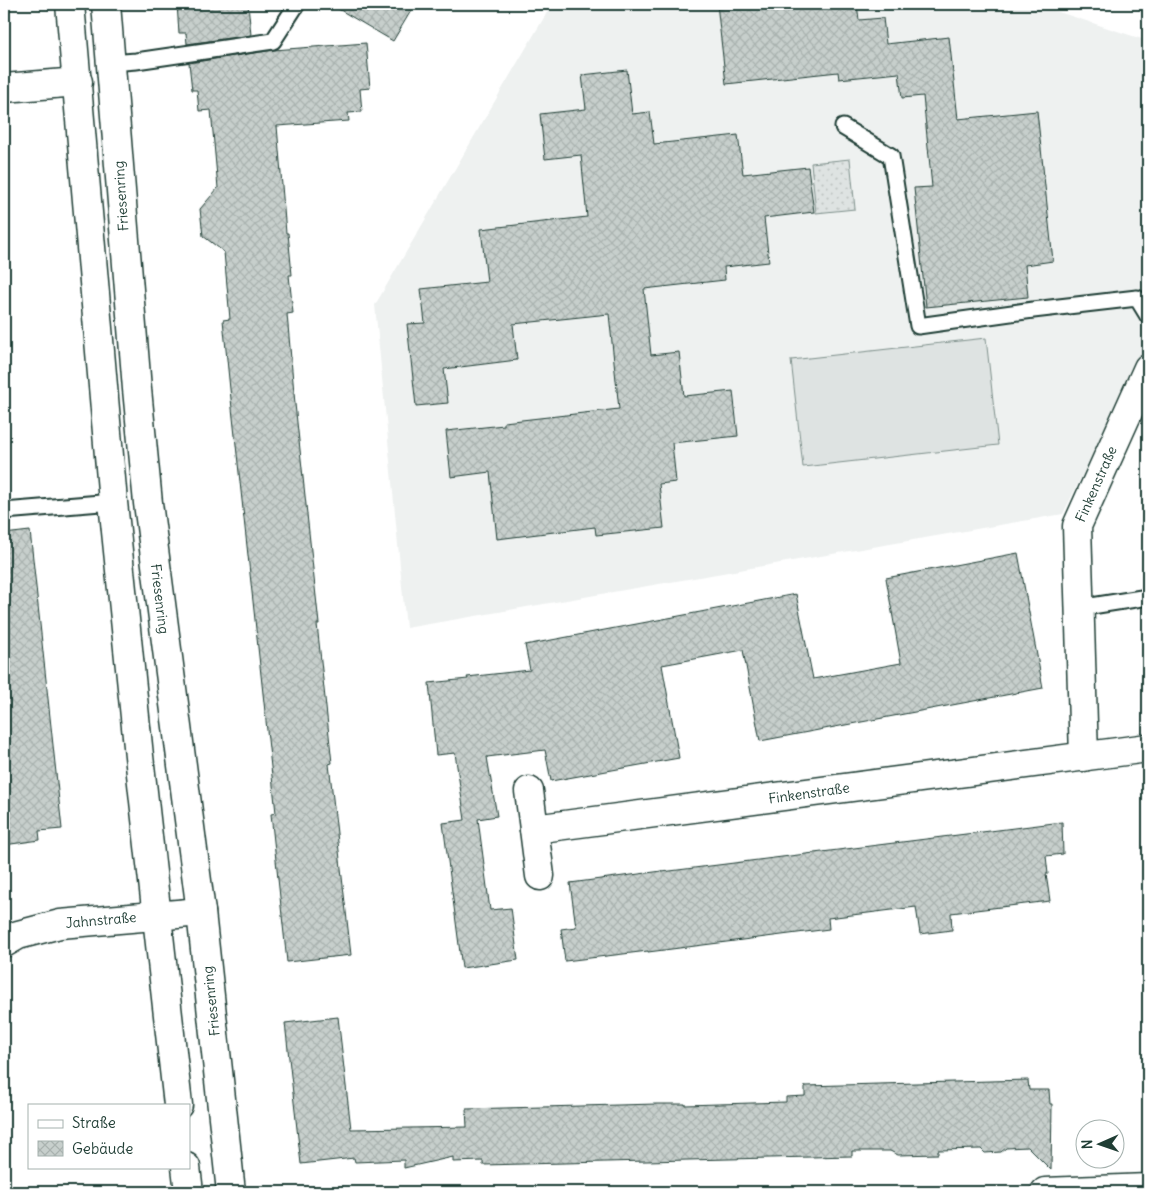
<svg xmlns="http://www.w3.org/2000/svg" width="1152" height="1196" viewBox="0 0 1152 1196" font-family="Delius,sans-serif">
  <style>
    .built { fill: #eef1f0 }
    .park { fill: url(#park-dots); stroke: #7e908b }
    .pitch { fill: #dee3e2; stroke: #7e908b }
    .building { fill: url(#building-cross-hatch); stroke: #1f3d34 }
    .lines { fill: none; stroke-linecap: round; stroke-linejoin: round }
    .lane-casing { stroke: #1f3d34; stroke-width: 19 }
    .street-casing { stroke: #1f3d34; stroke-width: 31 }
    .secondary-casing { stroke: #1f3d34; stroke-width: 31 }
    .lane { stroke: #fff; stroke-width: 15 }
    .street { stroke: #fff; stroke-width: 28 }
    .secondary { stroke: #fff; stroke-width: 28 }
    .labels { text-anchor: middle; stroke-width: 4; stroke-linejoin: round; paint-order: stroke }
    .street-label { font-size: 14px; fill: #1f3d34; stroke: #fff }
  </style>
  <defs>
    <pattern id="park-dots" width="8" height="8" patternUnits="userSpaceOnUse" patternTransform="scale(1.25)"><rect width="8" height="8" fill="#dee3e2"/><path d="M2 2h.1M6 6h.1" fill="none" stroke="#bec4c2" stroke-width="1.8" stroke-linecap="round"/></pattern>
    <pattern id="building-cross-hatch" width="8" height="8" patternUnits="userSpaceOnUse" patternTransform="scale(1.25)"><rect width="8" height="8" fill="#c7cfcc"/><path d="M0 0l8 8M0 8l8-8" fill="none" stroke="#aab3b0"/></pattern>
  </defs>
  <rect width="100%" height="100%" fill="#fff"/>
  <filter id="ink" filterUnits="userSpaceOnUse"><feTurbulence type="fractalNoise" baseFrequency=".02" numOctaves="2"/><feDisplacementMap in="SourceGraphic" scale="10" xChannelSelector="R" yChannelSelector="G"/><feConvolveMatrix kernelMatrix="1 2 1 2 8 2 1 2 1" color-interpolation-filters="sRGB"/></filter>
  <g filter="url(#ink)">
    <path class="built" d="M 552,4 L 1034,4 L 1148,41 L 1148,341 L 1063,514 L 406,628 L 375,305 Z"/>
    <path class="park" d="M 850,159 L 855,209 L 816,213 L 811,163 Z"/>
    <path class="pitch" d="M 986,338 L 998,445 L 803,467 L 791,360 Z"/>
    <g class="building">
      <path d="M 177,4 L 248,4 L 251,35 L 187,44 L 186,33 L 179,33 Z"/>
      <path d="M 330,4 L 415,4 L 393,41 Z"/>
      <path d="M 717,4 L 857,4 L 859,20 L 883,18 L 886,44 L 949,37 L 958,119 L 1037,111 L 1053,261 L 1025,265 L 1028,297 L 926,307 L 914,188 L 932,187 L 923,96 L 902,98 L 899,73 L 839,79 L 838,72 L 726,84 Z"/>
      <path d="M 366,43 L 370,88 L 360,89 L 362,112 L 348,113 L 349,121 L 277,126 L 286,233 L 288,233 L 292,275 L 289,275 L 293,313 L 287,314 L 295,404 L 319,624 L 317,624 L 332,763 L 329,764 L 351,955 L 287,962 L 271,814 L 276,813 L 231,399 L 223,320 L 230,319 L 224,252 L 203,236 L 200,209 L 218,188 L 211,110 L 199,111 L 197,90 L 192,90 L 189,63 L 274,50 Z"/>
      <path d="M 627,70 L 632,114 L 650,112 L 654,144 L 738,135 L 743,174 L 808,167 L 814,212 L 764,218 L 769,262 L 724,267 L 725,280 L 644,289 L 651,355 L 679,352 L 684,396 L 733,391 L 738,436 L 672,443 L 676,482 L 659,484 L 664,528 L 596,535 L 595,527 L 497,539 L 490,472 L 451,477 L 446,431 L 504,425 L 504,422 L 619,409 L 609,314 L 513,324 L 517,360 L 444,369 L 448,403 L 416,406 L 407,324 L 425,323 L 421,289 L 487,282 L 481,229 L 587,217 L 581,155 L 545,159 L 540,114 L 586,109 L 582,75 Z"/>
      <path d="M 30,531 L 62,829 L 39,831 L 40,840 L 4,845 L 4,534 Z"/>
      <path d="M 1018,553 L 1043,688 L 760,741 L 743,650 L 662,665 L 679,758 L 551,781 L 545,750 L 487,757 L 497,816 L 478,819 L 490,910 L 511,908 L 518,960 L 462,968 L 443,823 L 465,820 L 455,753 L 436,755 L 429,683 L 468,679 L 467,677 L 530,670 L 525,645 L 796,594 L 813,679 L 901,663 L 886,578 Z"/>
      <path d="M 1062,822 L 1063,854 L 1046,856 L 1048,874 L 1046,874 L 1050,901 L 951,913 L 952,930 L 920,934 L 916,907 L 828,918 L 829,929 L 648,952 L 648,951 L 565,961 L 561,929 L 576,927 L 570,883 L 662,871 L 662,872 Z"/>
      <path d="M 338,1017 L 351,1129 L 467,1127 L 466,1109 L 657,1104 L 685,1104 L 685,1105 L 786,1102 L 786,1097 L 805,1096 L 805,1086 L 1028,1080 L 1029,1090 L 1049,1090 L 1050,1104 L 1052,1104 L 1051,1170 L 1028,1147 L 1006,1148 L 1001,1152 L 985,1153 L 981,1149 L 938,1150 L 938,1154 L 898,1155 L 890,1151 L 852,1151 L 852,1156 L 483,1165 L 483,1161 L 453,1162 L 453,1157 L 404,1168 L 404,1160 L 355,1162 L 354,1158 L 301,1164 L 285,1023 Z"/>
    </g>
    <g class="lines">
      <defs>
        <g id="lane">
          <path d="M 111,63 L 136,61 L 273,41 L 297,4"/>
          <path d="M 843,127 L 891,156 L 918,326 L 1033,310 L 1137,298 L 1148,316"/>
          <path d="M 4,511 L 113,502"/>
          <path d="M 1079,608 L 1148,597"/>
        </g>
        <g id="street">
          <path d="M 4,88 L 78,82"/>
          <path d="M 1084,757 L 1077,526 L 1148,368"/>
          <path d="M 529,791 L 534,829"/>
          <path d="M 540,876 L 534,829 L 1148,748"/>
          <path d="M 4,943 L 18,935 L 60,924 L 201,912"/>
          <path d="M 1045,1192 L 1148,1188"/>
        </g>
        <g id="secondary">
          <path d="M 70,4 L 113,502 L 139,756 L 178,1105"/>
          <path d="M 106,4 L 137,389 L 148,503 L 201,912 L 231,1192"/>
          <path d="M 186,1167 L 189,1192"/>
        </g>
      </defs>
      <use href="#lane" class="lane-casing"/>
      <use href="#street" class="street-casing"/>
      <use href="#secondary" class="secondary-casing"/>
      <use href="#lane" class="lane"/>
      <use href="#street" class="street"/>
      <use href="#secondary" class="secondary"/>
    </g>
  </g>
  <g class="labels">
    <g class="street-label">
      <text transform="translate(121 196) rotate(-94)" y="5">Friesenring</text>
      <text transform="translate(1096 484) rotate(-66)" y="5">Finkenstraße</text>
      <text transform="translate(160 599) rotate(83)" y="5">Friesenring</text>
      <text transform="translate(809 793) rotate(-8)" y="5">Finkenstraße</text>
      <text transform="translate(101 920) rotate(-5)" y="5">Jahnstraße</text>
      <text transform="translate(211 1001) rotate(-96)" y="5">Friesenring</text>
    </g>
  </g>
  <rect width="1152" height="1196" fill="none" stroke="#fff" stroke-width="20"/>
  <rect x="10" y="10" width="1132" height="1176" fill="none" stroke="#1f3d34" stroke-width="2" filter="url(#ink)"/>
  <rect x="28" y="1104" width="162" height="65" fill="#ffffff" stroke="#a5b1ae"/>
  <rect x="38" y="1120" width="25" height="8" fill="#ffffff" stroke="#a5b1ae"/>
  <text x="72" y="1128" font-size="15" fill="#1f3d34">Straße</text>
  <rect x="38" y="1141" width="25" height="15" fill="url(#building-cross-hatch)" stroke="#a5b1ae"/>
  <text x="72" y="1154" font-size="15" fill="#1f3d34">Gebäude</text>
  <g transform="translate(1100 1144) rotate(268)"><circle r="24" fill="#ffffff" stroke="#a5b1ae"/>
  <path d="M0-4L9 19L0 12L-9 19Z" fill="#1f3d34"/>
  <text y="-8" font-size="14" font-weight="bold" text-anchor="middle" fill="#1f3d34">N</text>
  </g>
</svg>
